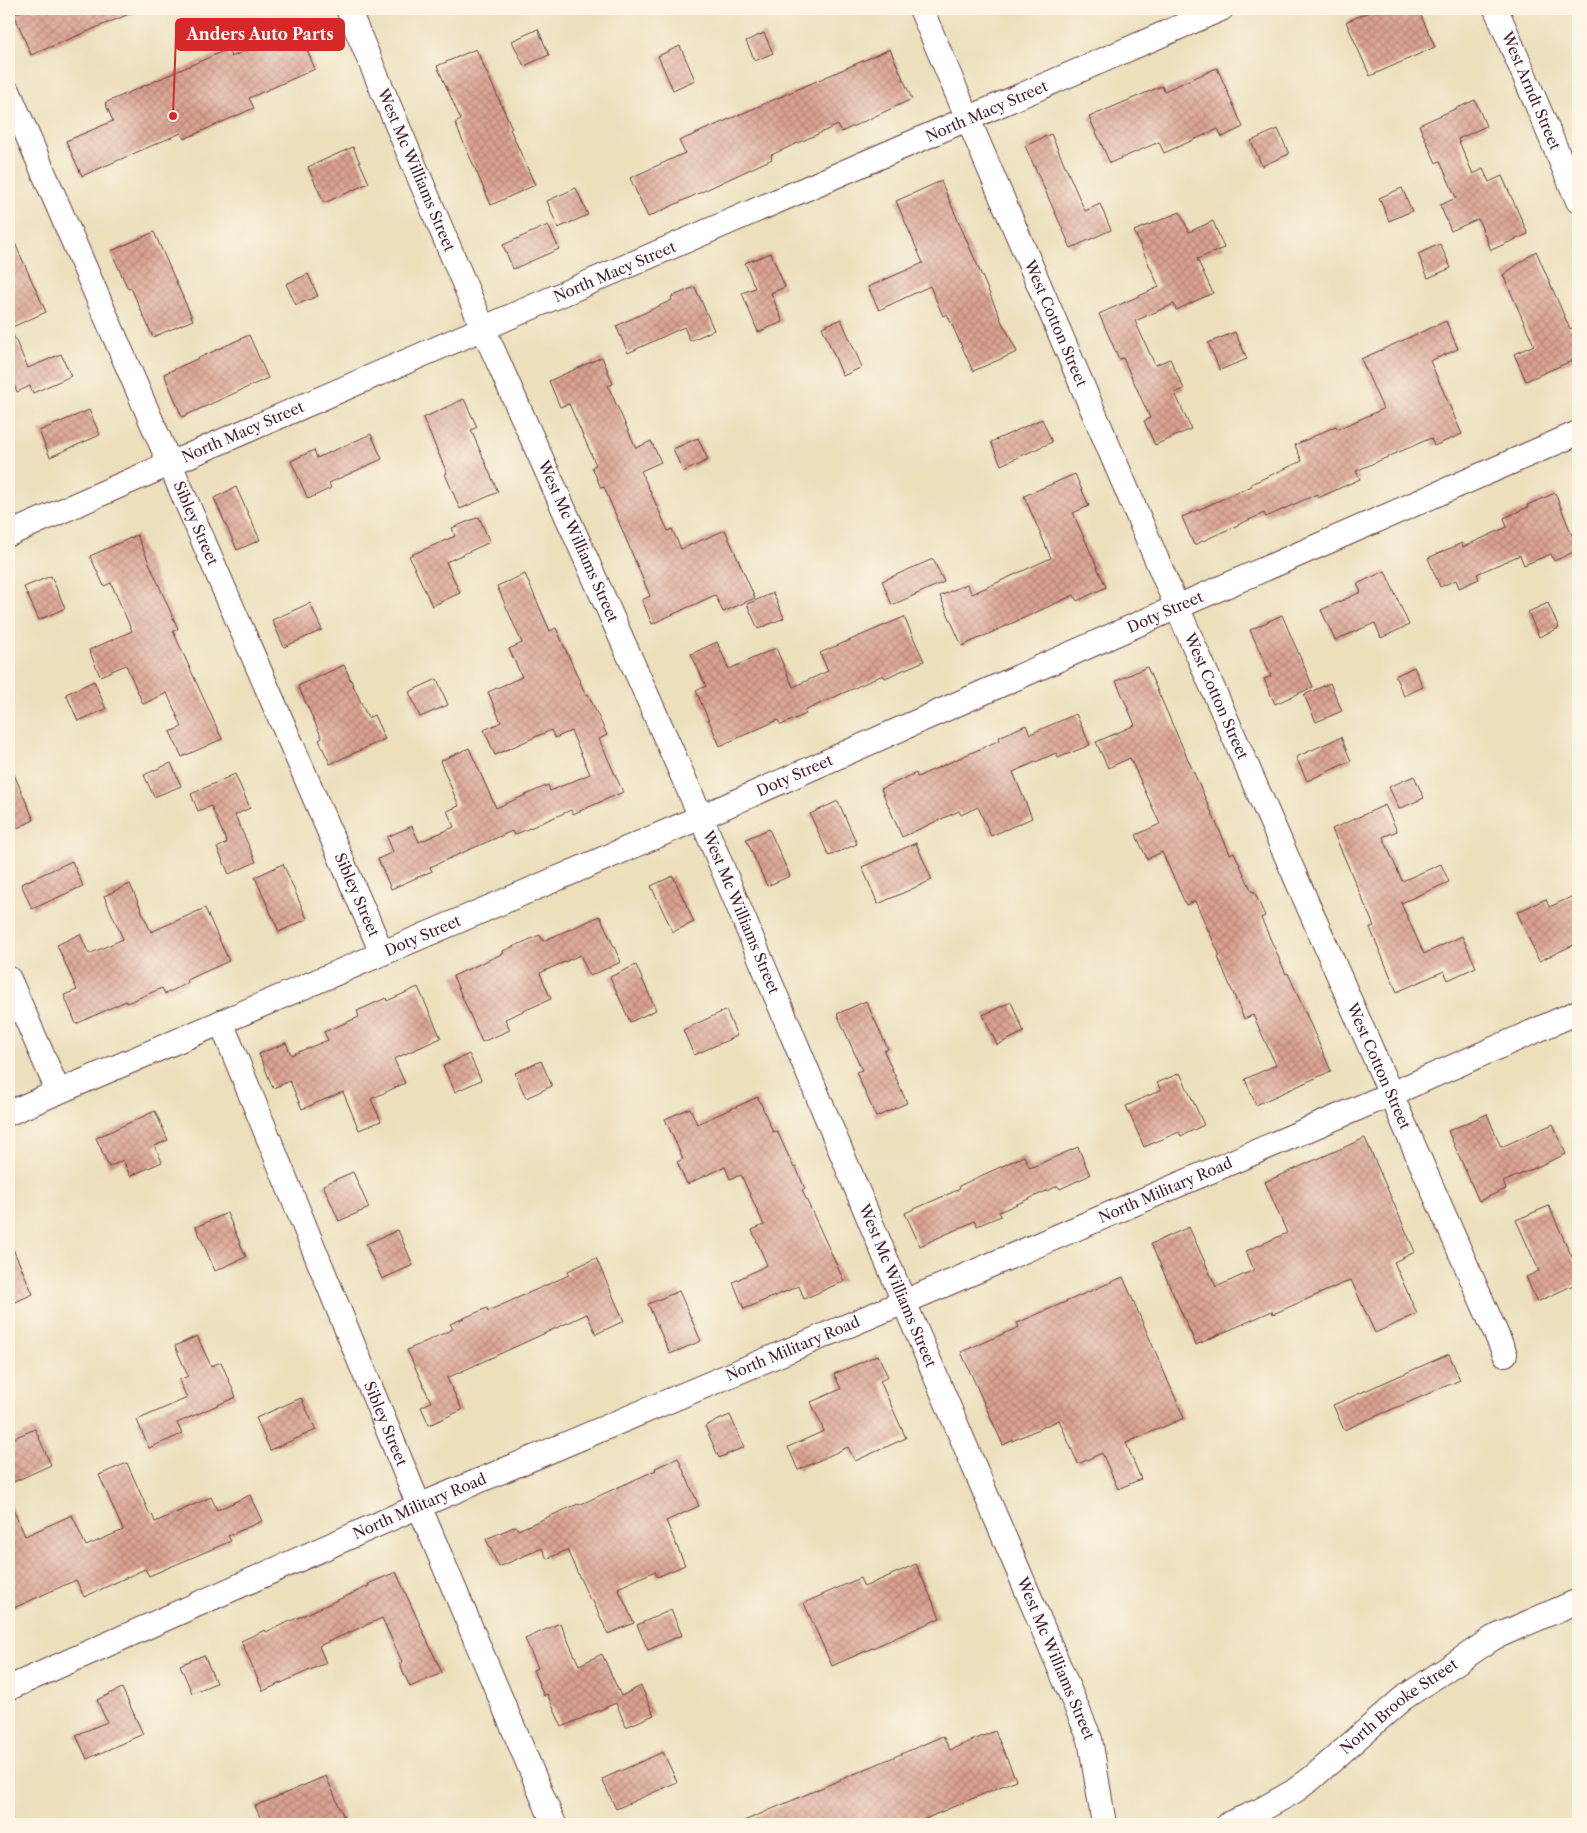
<svg xmlns="http://www.w3.org/2000/svg" width="1587" height="1833" viewBox="0 0 1587 1833" font-family="'Libre Caslon Text',serif">
  <style>
    .building { fill: url(#building-cross-hatch) }
    .lines { fill: none; stroke-linecap: round; stroke-linejoin: round }
    .minor-casing { stroke: #623c41; stroke-width: 26 }
    .minor { stroke: #fff; stroke-width: 24 }
    .labels { text-anchor: middle; stroke-width: 5; stroke-linejoin: round; paint-order: stroke }
    .street-label { font-size: 15px; fill: #4a1f2b; stroke: #fcf5e5 }
    .leader { fill: none; stroke: #d62828; stroke-width: 2 }
    .callout-dot { fill: #d62828; stroke: #fcf5e5; stroke-width: 2 }
    .callout { fill: #d62828; stroke: #d62828; stroke-width: 2 }
    .callout-label { font-size: 16px; text-anchor: middle; font-weight: bold; fill: #fff }
  </style>
  <defs>
    <pattern id="building-cross-hatch" width="8" height="8" patternUnits="userSpaceOnUse" patternTransform="scale(1.25)"><rect width="8" height="8" fill="#daa190"/><path d="M0 0l8 8M0 8l8-8" fill="none" stroke="#b38376"/></pattern>
  </defs>
  <rect width="100%" height="100%" fill="#fcf5e5"/>
  <filter id="ink" filterUnits="userSpaceOnUse"><feTurbulence type="fractalNoise" baseFrequency=".02" numOctaves="2"/><feDisplacementMap in="SourceGraphic" scale="10" xChannelSelector="R" yChannelSelector="G"/><feConvolveMatrix kernelMatrix="1 2 1 2 8 2 1 2 1" color-interpolation-filters="sRGB"/></filter>
  <filter id="wash" filterUnits="userSpaceOnUse"><feTurbulence type="fractalNoise" baseFrequency=".0096" numOctaves="4" result="noise"/><feDisplacementMap in="SourceGraphic" scale="20" xChannelSelector="R" yChannelSelector="G"/><feGaussianBlur stdDeviation="1.12" result="paint"/><feColorMatrix in="noise" values="0 0 0 0 0 0 0 0 0 0 0 0 0 0 0 0 0 1.4 0 .05"/><feComposite in="paint" operator="in"/></filter>
  <g filter="url(#wash)">
    <rect width="100%" height="100%" fill="#ebdfbc"/>
    <g id="blocks">
      <g class="building">
        <path d="M 26,9 L 141,9 L 31,55 L 14,14 Z"/>
        <path d="M 1375,9 L 1418,9 L 1435,47 L 1370,76 L 1346,22 Z"/>
        <path d="M 298,28 L 315,69 L 249,98 L 254,108 L 184,139 L 181,133 L 82,176 L 66,141 L 113,121 L 105,103 L 228,49 L 231,57 Z"/>
        <path d="M 538,29 L 549,55 L 524,66 L 512,41 Z"/>
        <path d="M 764,33 L 773,53 L 755,61 L 746,41 Z"/>
        <path d="M 680,46 L 695,80 L 673,90 L 658,56 Z"/>
        <path d="M 476,49 L 512,128 L 510,129 L 535,185 L 491,205 L 455,123 L 461,120 L 437,66 Z"/>
        <path d="M 890,49 L 912,99 L 841,132 L 838,125 L 771,155 L 772,159 L 648,217 L 630,178 L 685,153 L 679,141 Z"/>
        <path d="M 1217,68 L 1243,127 L 1222,137 L 1218,129 L 1164,153 L 1159,142 L 1110,163 L 1089,117 L 1162,86 L 1164,91 Z"/>
        <path d="M 1475,100 L 1486,126 L 1458,139 L 1473,174 L 1483,169 L 1489,182 L 1502,176 L 1528,234 L 1491,250 L 1478,219 L 1451,231 L 1440,205 L 1456,198 L 1440,161 L 1436,163 L 1419,125 Z"/>
        <path d="M 1278,129 L 1289,154 L 1262,166 L 1251,141 Z"/>
        <path d="M 1051,134 L 1085,211 L 1100,204 L 1111,230 L 1071,248 L 1025,146 Z"/>
        <path d="M 353,147 L 369,183 L 324,203 L 308,167 Z"/>
        <path d="M 941,181 L 1004,327 L 1005,327 L 1017,352 L 973,371 L 947,314 L 943,316 L 930,286 L 879,310 L 868,287 L 923,263 L 896,201 Z"/>
        <path d="M 576,188 L 588,215 L 558,228 L 547,201 Z"/>
        <path d="M 1402,188 L 1412,211 L 1389,221 L 1379,198 Z"/>
        <path d="M 1180,212 L 1189,232 L 1213,221 L 1224,248 L 1197,259 L 1213,293 L 1176,310 L 1174,304 L 1135,321 L 1155,365 L 1170,359 L 1184,389 L 1175,393 L 1191,429 L 1155,445 L 1144,421 L 1150,418 L 1123,358 L 1119,359 L 1099,314 L 1159,287 L 1134,231 Z"/>
        <path d="M 548,225 L 559,249 L 513,269 L 503,245 Z"/>
        <path d="M 9,230 L 46,312 L 10,328 L 28,368 L 61,354 L 71,376 L 33,393 L 30,386 L 17,392 L 9,373 Z"/>
        <path d="M 154,232 L 193,320 L 153,337 L 131,288 L 128,289 L 111,251 Z"/>
        <path d="M 1440,244 L 1451,268 L 1428,278 L 1418,254 Z"/>
        <path d="M 1536,251 L 1570,329 L 1578,325 L 1578,358 L 1526,381 L 1514,354 L 1534,345 L 1503,275 Z"/>
        <path d="M 771,253 L 785,287 L 771,293 L 783,322 L 758,332 L 742,293 L 755,288 L 745,263 Z"/>
        <path d="M 308,274 L 318,296 L 296,305 L 286,284 Z"/>
        <path d="M 695,287 L 714,330 L 690,341 L 684,327 L 628,353 L 616,326 L 672,300 L 671,297 Z"/>
        <path d="M 841,319 L 862,367 L 843,376 L 822,327 Z"/>
        <path d="M 1446,321 L 1458,349 L 1430,361 L 1462,434 L 1434,446 L 1431,438 L 1356,471 L 1360,479 L 1318,498 L 1317,494 L 1266,517 L 1264,513 L 1194,545 L 1182,517 L 1252,486 L 1251,484 L 1302,461 L 1295,445 L 1336,426 L 1338,429 L 1383,409 L 1361,359 Z"/>
        <path d="M 1235,332 L 1247,359 L 1220,370 L 1208,343 Z"/>
        <path d="M 249,335 L 268,378 L 182,417 L 164,374 Z"/>
        <path d="M 602,357 L 613,384 L 608,386 L 636,448 L 651,441 L 661,462 L 641,471 L 668,531 L 672,529 L 681,549 L 725,530 L 755,598 L 723,612 L 715,595 L 652,624 L 642,600 L 650,596 L 604,487 L 601,488 L 592,467 L 596,465 L 569,404 L 560,407 L 549,381 Z"/>
        <path d="M 464,399 L 477,427 L 471,430 L 498,492 L 460,509 L 445,474 L 447,473 L 423,418 Z"/>
        <path d="M 89,410 L 100,435 L 50,457 L 39,431 Z"/>
        <path d="M 1042,419 L 1052,442 L 1001,465 L 991,442 Z"/>
        <path d="M 371,434 L 382,459 L 329,483 L 331,488 L 308,499 L 291,461 L 314,450 L 317,458 Z"/>
        <path d="M 698,438 L 708,460 L 683,472 L 673,449 Z"/>
        <path d="M 1075,474 L 1089,506 L 1073,513 L 1106,587 L 1077,601 L 1074,595 L 962,646 L 940,596 L 967,584 L 972,594 L 1051,558 L 1024,496 Z"/>
        <path d="M 236,487 L 260,540 L 237,550 L 214,498 Z"/>
        <path d="M 1555,493 L 1578,550 L 1554,561 L 1551,554 L 1524,565 L 1520,555 L 1477,574 L 1479,579 L 1459,588 L 1456,580 L 1440,587 L 1428,558 L 1462,543 L 1463,547 L 1507,527 L 1504,518 L 1528,507 L 1527,505 Z"/>
        <path d="M 479,517 L 490,542 L 446,562 L 460,593 L 432,606 L 409,556 L 455,536 L 452,528 Z"/>
        <path d="M 137,535 L 178,629 L 173,631 L 222,739 L 182,757 L 170,732 L 182,727 L 167,693 L 143,704 L 126,665 L 100,676 L 89,650 L 132,631 L 111,583 L 104,586 L 90,556 Z"/>
        <path d="M 933,559 L 944,582 L 892,605 L 882,581 Z"/>
        <path d="M 1385,571 L 1409,625 L 1381,638 L 1375,623 L 1335,640 L 1321,610 L 1361,592 L 1357,584 Z"/>
        <path d="M 525,574 L 550,631 L 556,628 L 586,695 L 588,694 L 607,735 L 599,739 L 623,792 L 573,814 L 571,810 L 514,835 L 512,831 L 430,867 L 432,871 L 391,889 L 378,859 L 393,852 L 387,837 L 412,826 L 419,842 L 454,827 L 447,811 L 459,806 L 440,761 L 469,748 L 496,808 L 548,785 L 550,791 L 590,774 L 571,731 L 555,738 L 551,730 L 495,755 L 484,730 L 501,722 L 488,692 L 522,677 L 509,649 L 522,643 L 497,586 Z"/>
        <path d="M 51,576 L 65,608 L 39,620 L 24,587 Z"/>
        <path d="M 773,593 L 784,618 L 758,629 L 747,604 Z"/>
        <path d="M 310,603 L 322,630 L 284,647 L 272,620 Z"/>
        <path d="M 1548,603 L 1559,628 L 1539,637 L 1528,612 Z"/>
        <path d="M 1282,615 L 1313,687 L 1275,704 L 1264,679 L 1271,676 L 1250,630 Z"/>
        <path d="M 904,617 L 924,661 L 885,678 L 883,675 L 804,711 L 806,714 L 781,725 L 778,720 L 720,746 L 696,691 L 706,686 L 691,654 L 717,642 L 729,669 L 776,648 L 793,687 L 828,671 L 820,653 Z"/>
        <path d="M 344,665 L 368,718 L 374,715 L 385,739 L 330,764 L 319,740 L 322,738 L 298,686 Z"/>
        <path d="M 1147,667 L 1230,854 L 1234,852 L 1252,892 L 1254,891 L 1265,916 L 1261,918 L 1286,974 L 1288,973 L 1331,1071 L 1256,1105 L 1245,1079 L 1276,1065 L 1253,1015 L 1244,1019 L 1218,957 L 1220,956 L 1195,901 L 1186,905 L 1162,852 L 1147,859 L 1136,835 L 1160,824 L 1130,758 L 1108,768 L 1096,742 L 1135,725 L 1116,681 Z"/>
        <path d="M 1414,667 L 1423,687 L 1404,696 L 1395,676 Z"/>
        <path d="M 437,679 L 448,705 L 420,717 L 409,692 Z"/>
        <path d="M 94,681 L 106,709 L 78,721 L 66,694 Z"/>
        <path d="M 1330,683 L 1342,711 L 1316,722 L 1304,695 Z"/>
        <path d="M 1076,714 L 1090,745 L 1058,758 L 1056,753 L 1013,772 L 1032,818 L 991,836 L 978,807 L 961,815 L 959,811 L 902,837 L 881,789 L 916,773 L 917,777 L 1000,740 L 999,737 L 1026,725 L 1030,734 Z"/>
        <path d="M 1341,737 L 1351,761 L 1307,781 L 1296,757 Z"/>
        <path d="M 9,763 L 34,820 L 9,832 Z"/>
        <path d="M 171,763 L 181,786 L 154,797 L 144,775 Z"/>
        <path d="M 235,774 L 250,808 L 235,815 L 256,862 L 229,874 L 217,848 L 227,843 L 211,806 L 198,811 L 191,794 Z"/>
        <path d="M 1414,776 L 1424,798 L 1399,809 L 1389,787 Z"/>
        <path d="M 838,801 L 857,844 L 829,856 L 810,814 Z"/>
        <path d="M 1385,805 L 1397,831 L 1383,837 L 1402,881 L 1441,864 L 1449,882 L 1401,903 L 1424,954 L 1462,936 L 1476,967 L 1448,980 L 1444,971 L 1397,992 L 1370,928 L 1374,926 L 1332,829 Z"/>
        <path d="M 769,829 L 790,876 L 767,886 L 746,839 Z"/>
        <path d="M 916,843 L 932,880 L 878,904 L 862,867 Z"/>
        <path d="M 72,861 L 83,886 L 32,909 L 21,884 Z"/>
        <path d="M 283,864 L 307,919 L 279,932 L 255,877 Z"/>
        <path d="M 673,876 L 694,922 L 673,932 L 651,886 Z"/>
        <path d="M 130,884 L 151,932 L 205,908 L 229,961 L 187,980 L 188,983 L 165,994 L 162,988 L 127,1003 L 126,1001 L 76,1024 L 64,995 L 77,990 L 57,945 L 80,934 L 89,954 L 123,939 L 104,896 Z"/>
        <path d="M 1578,894 L 1578,943 L 1539,961 L 1517,912 L 1546,899 L 1549,907 Z"/>
        <path d="M 600,916 L 621,962 L 590,976 L 580,955 L 540,973 L 551,999 L 505,1019 L 510,1030 L 482,1042 L 453,976 L 504,953 L 503,951 L 540,935 L 543,941 Z"/>
        <path d="M 636,965 L 656,1010 L 630,1022 L 610,977 Z"/>
        <path d="M 418,987 L 441,1038 L 394,1059 L 405,1083 L 371,1099 L 381,1121 L 359,1130 L 343,1092 L 302,1109 L 290,1081 L 273,1088 L 259,1054 L 286,1043 L 291,1055 L 328,1040 L 324,1032 L 359,1017 L 357,1011 L 386,998 L 387,1001 Z"/>
        <path d="M 866,1001 L 888,1049 L 884,1051 L 907,1103 L 876,1117 L 856,1072 L 862,1070 L 837,1014 Z"/>
        <path d="M 1011,1002 L 1024,1032 L 997,1045 L 983,1015 Z"/>
        <path d="M 726,1010 L 737,1036 L 694,1055 L 683,1030 Z"/>
        <path d="M 469,1054 L 481,1080 L 455,1092 L 443,1066 Z"/>
        <path d="M 541,1061 L 552,1086 L 526,1098 L 515,1073 Z"/>
        <path d="M 1180,1073 L 1204,1125 L 1181,1136 L 1179,1132 L 1144,1147 L 1126,1106 L 1161,1090 L 1157,1083 Z"/>
        <path d="M 758,1097 L 773,1132 L 777,1131 L 794,1168 L 796,1167 L 805,1189 L 802,1190 L 844,1281 L 804,1299 L 799,1286 L 744,1309 L 733,1282 L 767,1265 L 752,1230 L 764,1225 L 741,1175 L 730,1179 L 725,1167 L 687,1184 L 677,1162 L 683,1159 L 665,1119 L 690,1108 L 697,1124 Z"/>
        <path d="M 155,1111 L 168,1140 L 155,1146 L 162,1162 L 130,1176 L 123,1160 L 109,1167 L 96,1138 Z"/>
        <path d="M 1487,1114 L 1501,1147 L 1553,1124 L 1566,1154 L 1503,1182 L 1506,1189 L 1479,1201 L 1448,1131 Z"/>
        <path d="M 1365,1138 L 1415,1252 L 1394,1262 L 1417,1314 L 1375,1333 L 1351,1280 L 1273,1314 L 1272,1311 L 1196,1345 L 1151,1244 L 1189,1227 L 1216,1287 L 1254,1270 L 1246,1251 L 1287,1233 L 1265,1182 Z"/>
        <path d="M 1078,1147 L 1090,1175 L 1060,1189 L 1058,1186 L 999,1212 L 1001,1216 L 977,1226 L 975,1221 L 920,1246 L 905,1213 L 960,1189 L 959,1186 L 1024,1156 L 1030,1168 Z"/>
        <path d="M 353,1172 L 369,1208 L 339,1221 L 323,1185 Z"/>
        <path d="M 1549,1206 L 1572,1257 L 1573,1256 L 1578,1267 L 1578,1283 L 1537,1302 L 1526,1277 L 1539,1271 L 1516,1220 Z"/>
        <path d="M 227,1213 L 246,1257 L 215,1271 L 196,1227 Z"/>
        <path d="M 398,1230 L 413,1265 L 382,1279 L 366,1244 Z"/>
        <path d="M 9,1240 L 33,1294 L 9,1305 Z"/>
        <path d="M 596,1258 L 624,1321 L 596,1334 L 587,1314 L 447,1378 L 462,1410 L 429,1425 L 421,1407 L 431,1402 L 407,1350 L 453,1329 L 450,1324 L 487,1308 L 488,1311 L 569,1275 L 568,1271 Z"/>
        <path d="M 1123,1277 L 1184,1418 L 1126,1443 L 1141,1479 L 1118,1489 L 1102,1453 L 1078,1464 L 1059,1420 L 1003,1445 L 961,1352 L 1019,1327 L 1017,1323 Z"/>
        <path d="M 679,1291 L 701,1341 L 670,1354 L 648,1304 Z"/>
        <path d="M 197,1336 L 211,1366 L 221,1362 L 236,1397 L 177,1423 L 182,1434 L 149,1448 L 137,1420 L 187,1398 L 179,1380 L 188,1376 L 175,1346 Z"/>
        <path d="M 1449,1354 L 1460,1380 L 1344,1430 L 1333,1405 Z"/>
        <path d="M 878,1355 L 888,1377 L 880,1381 L 906,1438 L 855,1461 L 848,1447 L 798,1470 L 788,1447 L 824,1431 L 811,1402 L 841,1389 L 834,1374 Z"/>
        <path d="M 301,1398 L 316,1430 L 270,1450 L 256,1418 Z"/>
        <path d="M 730,1415 L 744,1447 L 719,1458 L 705,1426 Z"/>
        <path d="M 35,1429 L 51,1465 L 9,1484 L 9,1440 Z"/>
        <path d="M 678,1458 L 699,1506 L 666,1521 L 685,1565 L 657,1577 L 655,1571 L 618,1588 L 634,1623 L 608,1634 L 592,1599 L 590,1600 L 567,1550 L 547,1559 L 542,1548 L 499,1567 L 486,1539 L 516,1526 L 518,1530 L 578,1504 L 579,1505 L 656,1470 L 655,1468 Z"/>
        <path d="M 127,1463 L 150,1515 L 152,1514 L 155,1522 L 211,1497 L 217,1510 L 250,1495 L 262,1521 L 228,1536 L 231,1541 L 149,1576 L 145,1569 L 84,1597 L 76,1580 L 9,1610 L 9,1500 L 25,1536 L 72,1515 L 86,1546 L 123,1530 L 99,1475 Z"/>
        <path d="M 916,1564 L 940,1618 L 832,1666 L 804,1603 L 860,1578 L 864,1587 Z"/>
        <path d="M 396,1572 L 442,1673 L 410,1687 L 399,1663 L 402,1662 L 382,1618 L 319,1646 L 326,1663 L 263,1691 L 241,1641 L 265,1630 L 266,1632 L 369,1586 L 368,1584 Z"/>
        <path d="M 671,1610 L 682,1635 L 648,1650 L 637,1625 Z"/>
        <path d="M 560,1623 L 579,1665 L 602,1654 L 621,1696 L 641,1686 L 654,1715 L 626,1727 L 616,1703 L 562,1727 L 547,1694 L 544,1696 L 533,1670 L 538,1668 L 525,1639 Z"/>
        <path d="M 204,1655 L 216,1683 L 192,1693 L 180,1665 Z"/>
        <path d="M 122,1688 L 143,1734 L 87,1759 L 76,1735 L 107,1722 L 97,1700 Z"/>
        <path d="M 995,1731 L 1016,1780 L 913,1824 L 737,1824 L 943,1736 L 950,1750 Z"/>
        <path d="M 663,1752 L 677,1782 L 616,1809 L 602,1779 Z"/>
        <path d="M 326,1776 L 347,1824 L 263,1824 L 255,1806 Z"/>
      </g>
    </g>
  </g>
  <g filter="url(#ink)">
    <use href="#blocks" fill-opacity="0" stroke="#623c41" stroke-width="1"/>
    <g class="lines">
      <defs>
        <g id="minor">
          <path id="s1" d="M 348,9 L 483,328 L 701,817 L 904,1302 L 1090,1739 L 1104,1824"/>
          <path id="s2" d="M 921,9 L 1177,607 L 1505,1354"/>
          <path id="s3" d="M 1496,9 L 1578,201"/>
          <path id="s4" d="M 9,93 L 382,953"/>
          <path id="s5" d="M 9,534 C 412,357 818,187 1221,9"/>
          <path d="M 9,979 L 58,1091"/>
          <path id="s6" d="M 221,1022 L 419,1506 L 554,1824"/>
          <path id="s7" d="M 9,1113 L 701,817 L 1177,607 L 1578,433"/>
          <path id="s8" d="M 9,1688 L 419,1506 L 904,1302 L 1391,1094 L 1578,1012"/>
          <path id="s9" d="M 1228,1824 L 1259,1811 L 1293,1792 L 1312,1778 L 1402,1699 L 1493,1638 L 1578,1601"/>
        </g>
      </defs>
      <use href="#minor" class="minor-casing"/>
      <use href="#minor" class="minor"/>
    </g>
  </g>
  <g class="labels">
    <g class="street-label">
      <text dy="5" stroke="none"><textPath href="#s3" startOffset="89">West Arndt Street</textPath></text>
      <text dy="5" stroke="none"><textPath href="#s5" startOffset="1065">North Macy Street</textPath></text>
      <text dy="5" stroke="none"><textPath href="#s1" startOffset="175">West Mc Williams Street</textPath></text>
      <text dy="5" stroke="none"><textPath href="#s5" startOffset="660">North Macy Street</textPath></text>
      <text dy="5" stroke="none"><textPath href="#s2" startOffset="342">West Cotton Street</textPath></text>
      <text dy="5" stroke="none"><textPath href="#s5" startOffset="255">North Macy Street</textPath></text>
      <text dy="5" stroke="none"><textPath href="#s4" startOffset="469">Sibley Street</textPath></text>
      <text dy="5" stroke="none"><textPath href="#s1" startOffset="580">West Mc Williams Street</textPath></text>
      <text dy="5" stroke="none"><textPath href="#s7" startOffset="1260">Doty Street</textPath></text>
      <text dy="5" stroke="none"><textPath href="#s2" startOffset="748">West Cotton Street</textPath></text>
      <text dy="5" stroke="none"><textPath href="#s7" startOffset="855">Doty Street</textPath></text>
      <text dy="5" stroke="none"><textPath href="#s4" startOffset="874">Sibley Street</textPath></text>
      <text dy="5" stroke="none"><textPath href="#s1" startOffset="985">West Mc Williams Street</textPath></text>
      <text dy="5" stroke="none"><textPath href="#s7" startOffset="450">Doty Street</textPath></text>
      <text dy="5" stroke="none"><textPath href="#s2" startOffset="1152">West Cotton Street</textPath></text>
      <text dy="5" stroke="none"><textPath href="#s8" startOffset="1259">North Military Road</textPath></text>
      <text dy="5" stroke="none"><textPath href="#s1" startOffset="1390">West Mc Williams Street</textPath></text>
      <text dy="5" stroke="none"><textPath href="#s8" startOffset="854">North Military Road</textPath></text>
      <text dy="5" stroke="none"><textPath href="#s6" startOffset="434">Sibley Street</textPath></text>
      <text dy="5" stroke="none"><textPath href="#s8" startOffset="449">North Military Road</textPath></text>
      <text dy="5" stroke="none"><textPath href="#s1" startOffset="1795">West Mc Williams Street</textPath></text>
      <text dy="5" stroke="none"><textPath href="#s9" startOffset="209">North Brooke Street</textPath></text>
    </g>
  </g>
  <path class="leader" d="M173 116L176 35"/>
  <circle class="callout-dot" cx="173" cy="116" r="5"/>
  <rect class="callout" x="176" y="19" width="168" height="31" rx="5"/>
  <g class="callout-label">
    <text x="260" y="40">Anders Auto Parts</text>
  </g>
  <rect width="1587" height="1833" fill="none" stroke="#fcf5e5" stroke-width="30"/>
</svg>
